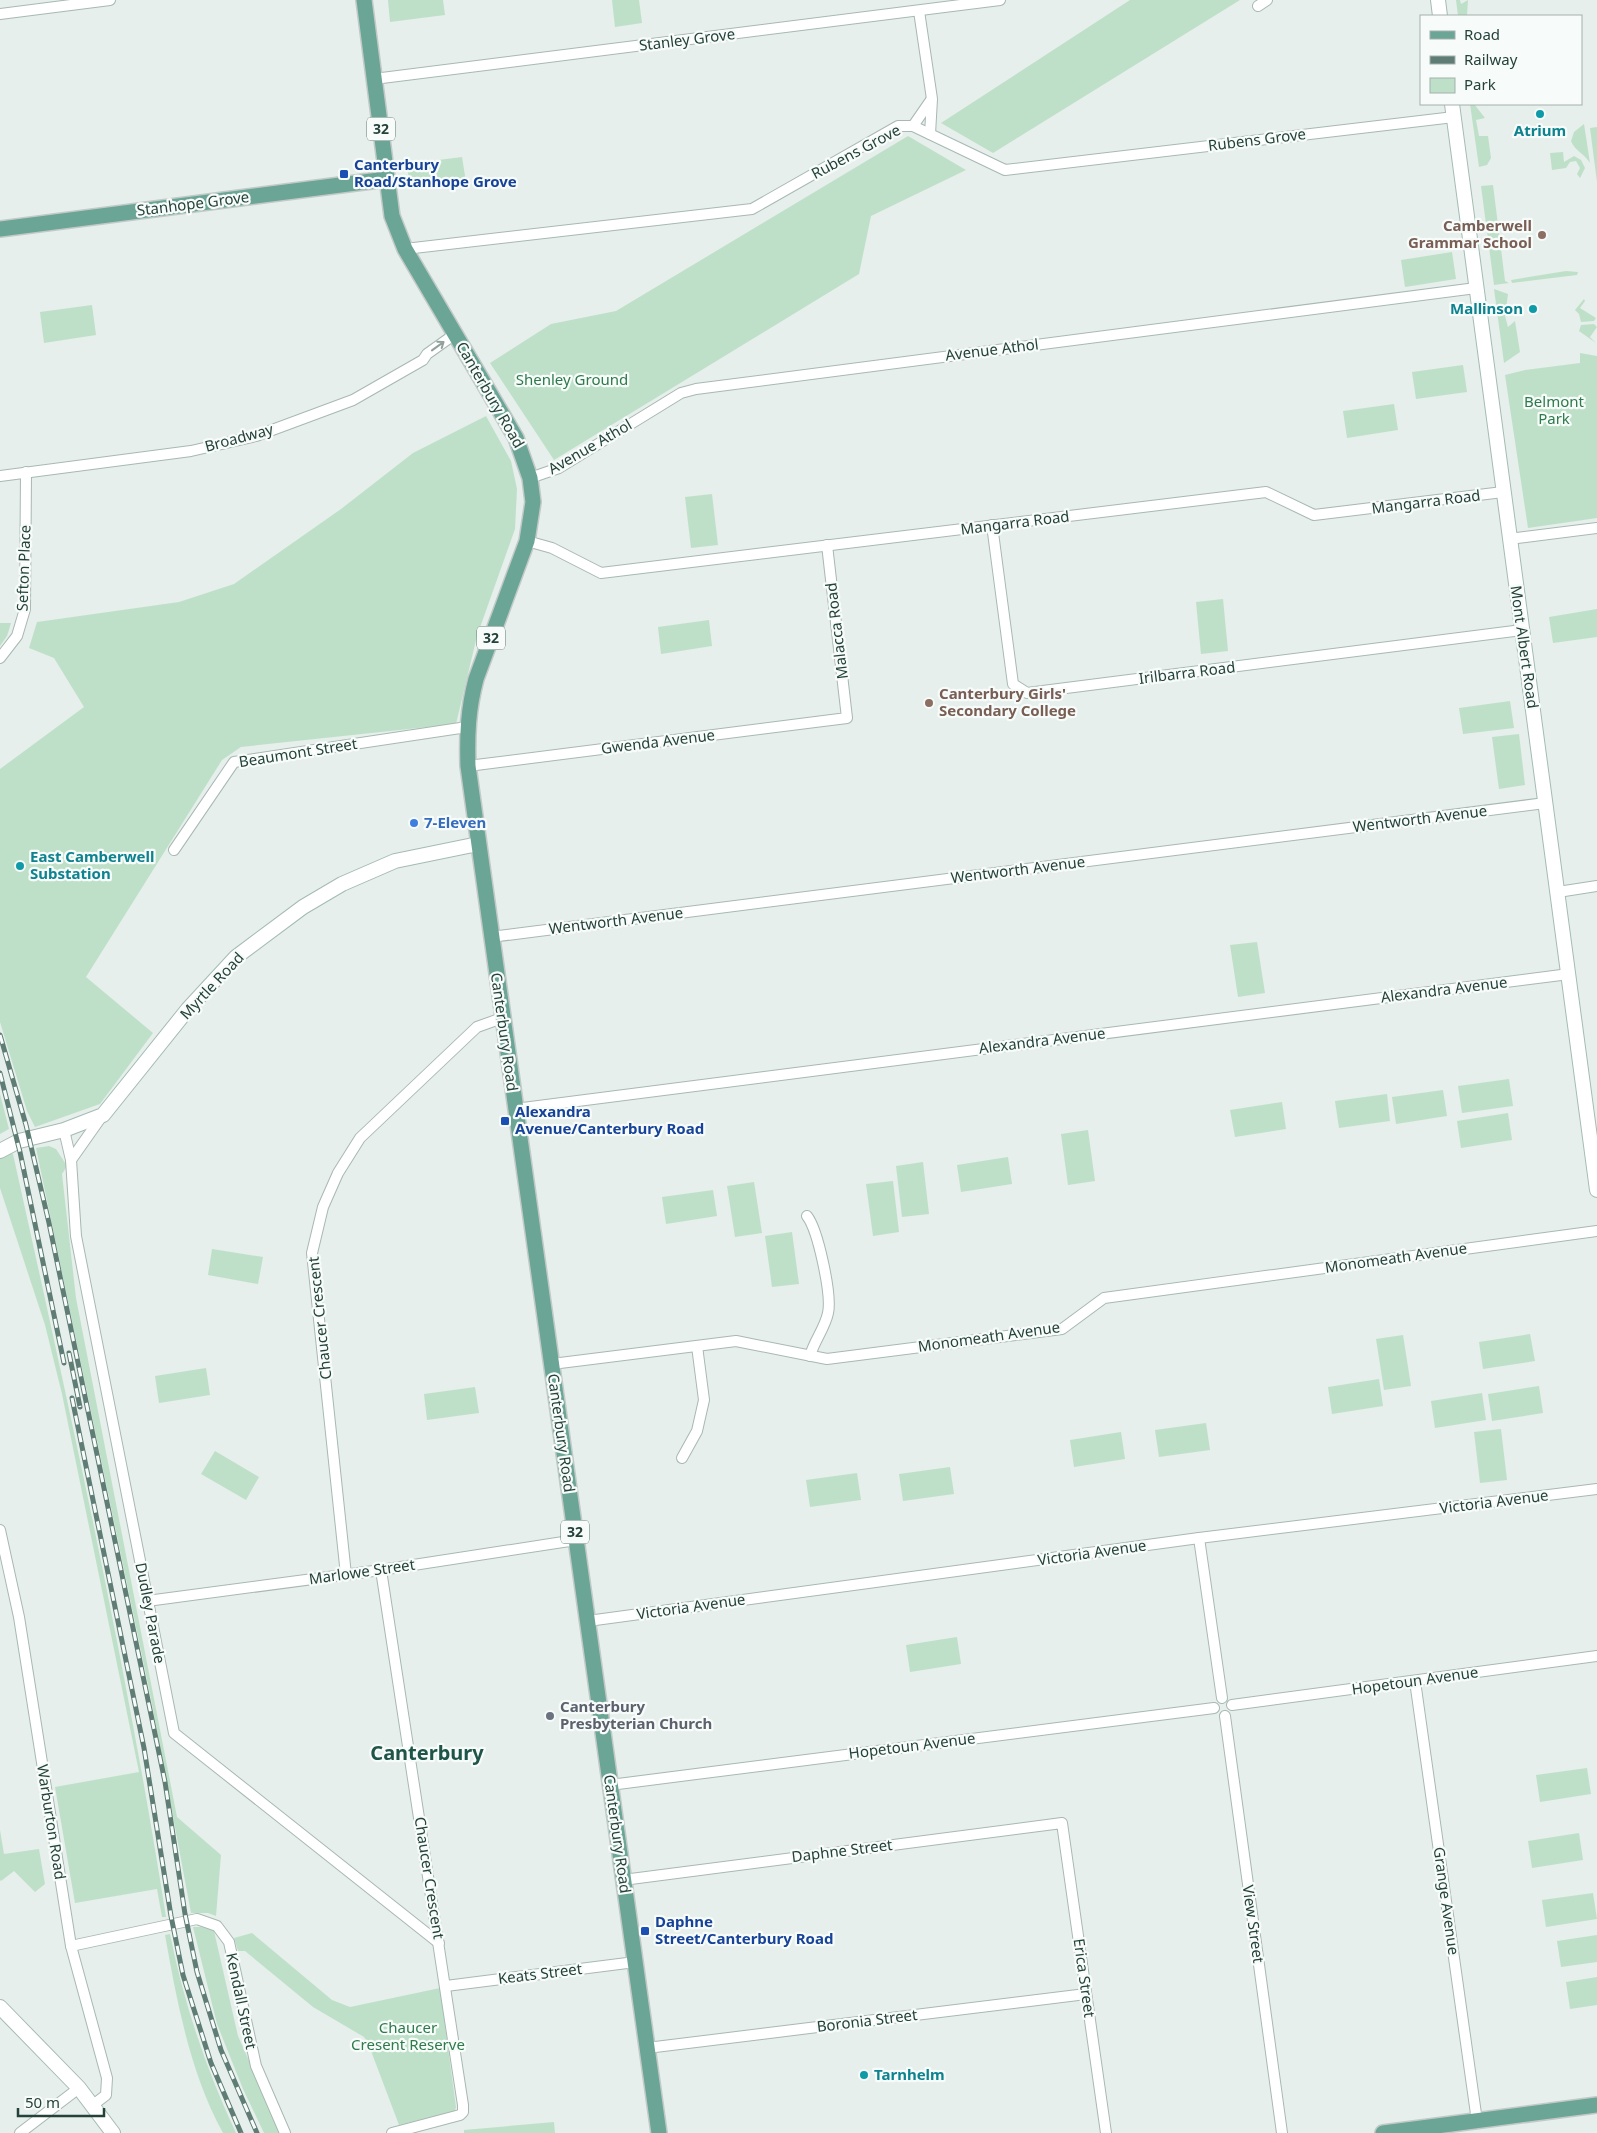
<svg xmlns="http://www.w3.org/2000/svg" width="1597" height="2133" viewBox="0 0 1597 2133" font-family="'Noto Sans',sans-serif">
  <style>
    .green { fill: #bfe0c8 }
    .lines { fill: none; stroke-linecap: round; stroke-linejoin: round }
    .street-casing { stroke: #a8b8b2; stroke-width: 12 }
    .secondary-casing { stroke: #a4bbb3; stroke-width: 16 }
    .primary-casing { stroke: #c2cac8; stroke-width: 18 }
    .street { stroke: #fff; stroke-width: 10 }
    .secondary { stroke: #fff; stroke-width: 14 }
    .primary { stroke: #6aa596; stroke-width: 15 }
    .rail-casing { stroke: #5f7d75; stroke-width: 5 }
    .rail { stroke: #f7fbf9; stroke-width: 3; stroke-dasharray: 9; stroke-linecap: butt }
    .oneway { stroke: #92a09c }
    .culture-dot { fill: #0f9aa8; stroke: #f7fbf9; stroke-width: 2 }
    .transit-dot { fill: #1a4fb4; stroke: #f7fbf9; stroke-width: 2 }
    .education-dot { fill: #8d6e63; stroke: #f7fbf9; stroke-width: 2 }
    .shop-dot { fill: #3f7fe0; stroke: #f7fbf9; stroke-width: 2 }
    .worship-dot { fill: #6b7280; stroke: #f7fbf9; stroke-width: 2 }
    .labels { text-anchor: middle; stroke-width: 4.5; stroke-linejoin: round; paint-order: stroke }
    .shield { fill: #f7fbf9; stroke: #637a73; stroke-width: 1 }
    .shield-label { font-size: 14px; font-weight: bold; fill: #24423a }
    .street-label { font-size: 15px; fill: #24423a; stroke: #f7fbf9 }
    .culture-label { font-size: 15px; font-weight: bold; fill: #0d838f; stroke: #f7fbf9; text-anchor: start }
    .transit-label { font-size: 15px; font-weight: bold; fill: #164399; stroke: #f7fbf9; text-anchor: start }
    .education-label { font-size: 15px; font-weight: bold; fill: #785e54; stroke: #f7fbf9; text-anchor: end }
    .park-label { font-size: 15px; fill: #2d7a4b; stroke: #f7fbf9 }
    .shop-label { font-size: 15px; font-weight: bold; fill: #366cbe; stroke: #f7fbf9; text-anchor: start }
    .worship-label { font-size: 15px; font-weight: bold; fill: #5b616d; stroke: #f7fbf9; text-anchor: start }
    .district-label { font-size: 20px; font-weight: bold; fill: #1f5548; stroke: #f7fbf9 }
  </style>
  <rect width="100%" height="100%" fill="#e6efeb"/>
  <g class="green">
    <path d="M 388,0 L 443,0 L 445,15 L 390,22 Z"/>
    <path d="M 612,0 L 639,0 L 642,23 L 615,27 Z"/>
    <path d="M 1130,0 L 1240,0 L 993,153 L 941,123 Z"/>
    <path d="M 1456,0 L 1460,0 L 1461,4 L 1468,0 L 1467,16 L 1458,16 Z"/>
    <path d="M 1470,104 L 1474,104 L 1485,118 L 1476,120 L 1479,136 L 1488,136 L 1491,158 L 1487,165 L 1479,167 Z"/>
    <path d="M 1584,124 L 1590,163 C 1585,154 1575,151 1571,141 L 1574,132 Z"/>
    <path d="M 1597,127 L 1597,182 L 1590,128 Z"/>
    <path d="M 908,136 L 966,170 L 871,216 L 859,274 L 554,460 L 490,363 L 551,324 L 616,311 Z"/>
    <path d="M 1563,152 L 1564,162 L 1574,156 L 1581,160 L 1585,168 L 1580,178 L 1577,174 L 1580,168 L 1576,161 L 1570,162 L 1566,168 L 1552,170 L 1550,153 Z"/>
    <path d="M 462,157 L 466,182 L 410,189 L 407,164 Z"/>
    <path d="M 1493,185 L 1505,281 L 1509,283 L 1494,285 L 1481,186 Z"/>
    <path d="M 1452,252 L 1456,279 L 1405,287 L 1401,260 Z"/>
    <path d="M 1566,271 L 1578,272 L 1577,275 L 1512,283 L 1511,280 Z"/>
    <path d="M 1494,289 L 1508,294 L 1505,316 L 1508,327 L 1515,321 L 1520,352 L 1504,363 Z"/>
    <path d="M 1584,299 L 1585,301 L 1580,308 L 1596,318 L 1594,321 L 1581,322 L 1579,314 L 1575,310 Z"/>
    <path d="M 92,305 L 96,335 L 44,343 L 40,312 Z"/>
    <path d="M 1594,324 L 1597,327 L 1590,337 L 1596,343 L 1579,331 L 1581,325 Z"/>
    <path d="M 1580,353 L 1597,356 L 1597,518 L 1528,528 L 1505,375 L 1525,370 L 1580,363 Z"/>
    <path d="M 1463,365 L 1467,392 L 1416,399 L 1412,372 Z"/>
    <path d="M 1394,404 L 1398,430 L 1347,438 L 1343,411 Z"/>
    <path d="M 486,416 L 511,461 L 517,489 L 515,529 L 477,636 L 456,724 L 241,747 L 222,760 L 86,977 L 153,1033 L 100,1104 L 35,1127 L 27,1111 L 0,1022 L 0,769 L 84,707 L 54,658 L 29,648 L 37,622 L 179,602 L 234,584 L 341,509 L 413,453 Z"/>
    <path d="M 712,494 L 718,545 L 691,548 L 685,497 Z"/>
    <path d="M 1223,599 L 1228,651 L 1201,654 L 1196,602 Z"/>
    <path d="M 1597,609 L 1597,637 L 1553,643 L 1549,617 Z"/>
    <path d="M 709,620 L 712,646 L 661,654 L 658,627 Z"/>
    <path d="M 0,623 L 11,623 L 7,636 L 0,646 Z"/>
    <path d="M 1510,701 L 1514,728 L 1463,734 L 1459,708 Z"/>
    <path d="M 1519,734 L 1525,785 L 1499,789 L 1492,737 Z"/>
    <path d="M 1257,942 L 1265,993 L 1238,997 L 1230,945 Z"/>
    <path d="M 1509,1079 L 1513,1106 L 1462,1113 L 1458,1086 Z"/>
    <path d="M 1443,1090 L 1447,1116 L 1396,1124 L 1392,1097 Z"/>
    <path d="M 0,1094 L 9,1129 L 0,1134 Z"/>
    <path d="M 1387,1094 L 1390,1121 L 1339,1128 L 1335,1101 Z"/>
    <path d="M 1282,1102 L 1286,1129 L 1235,1137 L 1230,1110 Z"/>
    <path d="M 1508,1113 L 1512,1140 L 1461,1148 L 1457,1121 Z"/>
    <path d="M 1088,1130 L 1095,1181 L 1068,1185 L 1061,1134 Z"/>
    <path d="M 49,1146 L 56,1149 L 67,1166 L 62,1174 L 76,1298 L 177,1817 L 221,1855 L 216,1916 L 208,1913 L 191,1913 L 151,1699 L 36,1148 Z"/>
    <path d="M 7,1154 L 13,1154 C 69,1407 126,1661 166,1917 L 162,1917 L 157,1889 L 75,1903 L 55,1787 L 139,1772 L 62,1394 L 45,1325 L 0,1188 L 0,1158 Z"/>
    <path d="M 1008,1157 L 1012,1184 L 961,1192 L 957,1165 Z"/>
    <path d="M 923,1162 L 929,1214 L 902,1217 L 896,1166 Z"/>
    <path d="M 893,1181 L 899,1232 L 873,1236 L 866,1184 Z"/>
    <path d="M 754,1182 L 762,1233 L 735,1237 L 727,1186 Z"/>
    <path d="M 713,1190 L 717,1216 L 666,1224 L 662,1197 Z"/>
    <path d="M 792,1232 L 799,1284 L 772,1287 L 765,1236 Z"/>
    <path d="M 212,1249 L 263,1257 L 258,1284 L 208,1275 Z"/>
    <path d="M 1530,1334 L 1535,1361 L 1483,1369 L 1479,1342 Z"/>
    <path d="M 1403,1335 L 1411,1386 L 1384,1390 L 1376,1339 Z"/>
    <path d="M 206,1368 L 210,1395 L 159,1403 L 155,1376 Z"/>
    <path d="M 1379,1379 L 1383,1406 L 1332,1414 L 1328,1387 Z"/>
    <path d="M 1539,1386 L 1543,1413 L 1492,1421 L 1488,1394 Z"/>
    <path d="M 475,1387 L 479,1413 L 427,1420 L 424,1394 Z"/>
    <path d="M 1482,1393 L 1486,1420 L 1435,1428 L 1431,1401 Z"/>
    <path d="M 1206,1423 L 1210,1450 L 1159,1457 L 1155,1430 Z"/>
    <path d="M 1501,1429 L 1507,1480 L 1480,1483 L 1474,1432 Z"/>
    <path d="M 1121,1432 L 1125,1459 L 1074,1467 L 1070,1440 Z"/>
    <path d="M 215,1451 L 259,1477 L 246,1500 L 201,1474 Z"/>
    <path d="M 950,1467 L 954,1494 L 903,1501 L 899,1474 Z"/>
    <path d="M 857,1473 L 861,1500 L 810,1507 L 806,1480 Z"/>
    <path d="M 957,1637 L 961,1664 L 910,1672 L 906,1645 Z"/>
    <path d="M 1587,1768 L 1591,1794 L 1540,1802 L 1536,1775 Z"/>
    <path d="M 0,1830 L 4,1854 L 39,1849 L 45,1884 L 35,1892 L 14,1871 L 1,1881 L 0,1880 Z"/>
    <path d="M 1579,1833 L 1583,1860 L 1532,1868 L 1528,1841 Z"/>
    <path d="M 1593,1893 L 1597,1919 L 1546,1927 L 1542,1900 Z"/>
    <path d="M 193,1927 L 201,1927 L 214,1931 L 238,2036 L 281,2133 L 264,2133 L 243,2089 L 217,2024 Z"/>
    <path d="M 252,1933 L 332,2000 L 350,2007 L 440,1988 L 456,2107 L 455,2111 L 399,2125 L 368,2043 L 364,2037 L 313,2007 L 245,1951 L 238,1951 L 234,1938 Z"/>
    <path d="M 170,1934 C 184,2004 206,2069 236,2133 L 223,2133 C 190,2073 177,2002 165,1935 Z"/>
    <path d="M 1597,1935 L 1597,1962 L 1561,1967 L 1557,1941 Z"/>
    <path d="M 1597,1977 L 1597,2005 L 1570,2009 L 1566,1982 Z"/>
    <path d="M 554,2122 L 555,2133 L 464,2133 L 464,2130 Z"/>
  </g>
  <g class="lines">
    <defs>
      <g id="street">
        <path d="M 1258,6 L 1267,0"/>
        <path d="M 919,11 L 932,99 L 930,134"/>
        <path d="M 0,14 L 110,0"/>
        <path d="M 374,79 L 1000,0"/>
        <path d="M 913,126 L 931,100"/>
        <path d="M 405,249 L 752,209 L 898,126 L 913,126 L 1005,170 L 1454,117"/>
        <path d="M 0,476 L 191,451 L 256,436 L 353,400 L 423,360 L 427,354 L 455,334"/>
        <path d="M 530,478 L 559,468 L 681,393 L 696,389 L 1476,288"/>
        <path d="M 992,525 L 1013,684 L 1027,693 L 1522,630"/>
        <path d="M 1509,539 L 1597,528"/>
        <path d="M 527,541 L 552,548 L 601,573 L 1266,492 L 1314,515 L 1503,492"/>
        <path d="M 0,658 L 17,636 L 25,609 L 26,472"/>
        <path d="M 468,766 L 847,718 L 827,545"/>
        <path d="M 174,850 L 234,762 L 467,727"/>
        <path d="M 1558,892 L 1597,886"/>
        <path d="M 491,937 L 1545,803"/>
        <path d="M 515,1109 L 1569,974"/>
        <path d="M 64,1130 L 71,1160 L 76,1236 L 174,1733 L 439,1943"/>
        <path d="M 71,1160 L 102,1116"/>
        <path d="M 807,1216 C 818,1230 832,1295 828,1313 C 825,1328 814,1341 810,1356"/>
        <path d="M 552,1364 L 736,1341 L 827,1359 L 1062,1329 L 1104,1298 L 1597,1231"/>
        <path d="M 682,1458 L 697,1431 L 704,1400 L 697,1346"/>
        <path d="M 0,1530 L 19,1617 L 71,1946 L 107,2078 L 106,2095 L 93,2105"/>
        <path d="M 1199,1538 L 1222,1698"/>
        <path d="M 381,1570 L 463,2105 L 463,2112 L 460,2115 L 392,2133"/>
        <path d="M 346,1575 L 312,1253 L 323,1207 L 338,1173 L 360,1138 L 477,1027 L 502,1018"/>
        <path d="M 147,1601 L 381,1570 L 576,1540"/>
        <path d="M 588,1621 L 1199,1538 L 1597,1489"/>
        <path d="M 1415,1681 L 1477,2121"/>
        <path d="M 1232,1705 L 1597,1656"/>
        <path d="M 1225,1716 L 1282,2133"/>
        <path d="M 610,1785 L 1214,1708"/>
        <path d="M 623,1880 L 1062,1823 L 1106,2133"/>
        <path d="M 71,1946 L 197,1919 L 217,1926 L 229,1942 L 256,2066 L 285,2133"/>
        <path d="M 446,1986 L 635,1962"/>
        <path d="M 647,2048 L 1086,1994"/>
        <path d="M 20,2133 L 79,2088"/>
      </g>
      <g id="secondary">
        <path d="M 1438,0 L 1440,16"/>
        <path d="M 1452,104 L 1597,1190"/>
        <path d="M 0,1151 L 19,1141 L 64,1130 L 103,1115 L 188,1009 L 236,957 L 303,907 L 342,884 L 395,861 L 478,844"/>
        <path d="M 0,2007 L 79,2088 L 113,2133"/>
      </g>
      <g id="primary">
        <path d="M 364,0 L 392,216 L 405,249 L 516,438 L 530,478 L 533,502 L 527,541 L 476,679 C 468,709 467,735 468,766 L 659,2133"/>
        <path d="M 0,229 L 387,179"/>
        <path d="M 1383,2133 L 1597,2105"/>
      </g>
    </defs>
    <use href="#street" class="street-casing"/>
    <use href="#secondary" class="secondary-casing"/>
    <use href="#primary" class="primary-casing"/>
    <use href="#street" class="street"/>
    <use href="#secondary" class="secondary"/>
    <use href="#primary" class="primary"/>
    <defs>
      <g id="rail">
        <path d="M 0,1035 L 26,1125 L 49,1223 L 165,1782 L 185,1914 L 197,1972 L 221,2050 L 257,2133"/>
        <path d="M 0,1073 L 20,1152 L 64,1363"/>
        <path d="M 69,1353 L 80,1407"/>
        <path d="M 72,1398 L 144,1748 L 171,1916 L 183,1975 L 211,2063 L 241,2133"/>
      </g>
    </defs>
    <use href="#rail" class="rail-casing"/>
    <use href="#rail" class="rail"/>
  </g>
  <defs><path id="oneway-shaft" d="M-6 0H5M1.5-3L5.5 0L1.5 3" fill="none" stroke-width="1.6" stroke-linecap="round" stroke-linejoin="round" transform="scale(1.25)"/></defs>
  <use class="oneway" href="#oneway-shaft" transform="translate(438 346) rotate(-36)"/>
  <g class="culture-dot">
    <circle cx="1540" cy="114" r="5"/>
    <circle cx="1533" cy="309" r="5"/>
    <circle cx="20" cy="866" r="5"/>
    <circle cx="864" cy="2075" r="5"/>
  </g>
  <g class="transit-dot">
    <rect x="339" y="169" width="10" height="10" rx="2.5"/>
    <rect x="500" y="1116" width="10" height="10" rx="2.5"/>
    <rect x="640" y="1926" width="10" height="10" rx="2.5"/>
  </g>
  <g class="education-dot">
    <circle cx="1542" cy="235" r="5"/>
    <circle cx="929" cy="703" r="5"/>
  </g>
  <circle class="shop-dot" cx="414" cy="823" r="5"/>
  <circle class="worship-dot" cx="550" cy="1716" r="5"/>
  <g class="labels">
    <g class="shield">
      <rect x="367" y="117.5" width="28" height="23" rx="4"/>
      <rect x="477" y="626.5" width="28" height="23" rx="4"/>
      <rect x="561" y="1520.5" width="28" height="23" rx="4"/>
    </g>
    <g class="shield-label">
      <text x="381" y="134">32</text>
      <text x="491" y="643">32</text>
      <text x="575" y="1537">32</text>
    </g>
    <g class="street-label">
      <text transform="translate(687 40) rotate(-7)" y="5">Stanley Grove</text>
      <text transform="translate(1257 140) rotate(-7)" y="5">Rubens Grove</text>
      <text transform="translate(856 152) rotate(-28)" y="5">Rubens Grove</text>
      <text transform="translate(193 204) rotate(-7)" y="5">Stanhope Grove</text>
      <text transform="translate(992 350) rotate(-7)" y="5">Avenue Athol</text>
      <text transform="translate(490 395) rotate(60)" y="5">Canterbury Road</text>
      <text transform="translate(239 438) rotate(-15)" y="5">Broadway</text>
      <text transform="translate(590 447) rotate(-30)" y="5">Avenue Athol</text>
      <text transform="translate(1426 502) rotate(-7)" y="5">Mangarra Road</text>
      <text transform="translate(1015 523) rotate(-7)" y="5">Mangarra Road</text>
      <text transform="translate(24 568) rotate(-88)" y="5">Sefton Place</text>
      <text transform="translate(837 631) rotate(-97)" y="5">Malacca Road</text>
      <text transform="translate(1524 647) rotate(82)" y="5">Mont Albert Road</text>
      <text transform="translate(1187 673) rotate(-7)" y="5">Irilbarra Road</text>
      <text transform="translate(658 742) rotate(-7)" y="5">Gwenda Avenue</text>
      <text transform="translate(298 753) rotate(-9)" y="5">Beaumont Street</text>
      <text transform="translate(1420 819) rotate(-7)" y="5">Wentworth Avenue</text>
      <text transform="translate(1018 870) rotate(-7)" y="5">Wentworth Avenue</text>
      <text transform="translate(616 921) rotate(-7)" y="5">Wentworth Avenue</text>
      <text transform="translate(212 986) rotate(-47)" y="5">Myrtle Road</text>
      <text transform="translate(1444 990) rotate(-7)" y="5">Alexandra Avenue</text>
      <text transform="translate(504 1032) rotate(82)" y="5">Canterbury Road</text>
      <text transform="translate(1042 1041) rotate(-7)" y="5">Alexandra Avenue</text>
      <text transform="translate(1396 1258) rotate(-8)" y="5">Monomeath Avenue</text>
      <text transform="translate(320 1318) rotate(-96)" y="5">Chaucer Crescent</text>
      <text transform="translate(989 1337) rotate(-8)" y="5">Monomeath Avenue</text>
      <text transform="translate(561 1433) rotate(82)" y="5">Canterbury Road</text>
      <text transform="translate(1494 1502) rotate(-7)" y="5">Victoria Avenue</text>
      <text transform="translate(1092 1553) rotate(-8)" y="5">Victoria Avenue</text>
      <text transform="translate(362 1572) rotate(-8)" y="5">Marlowe Street</text>
      <text transform="translate(691 1607) rotate(-8)" y="5">Victoria Avenue</text>
      <text transform="translate(150 1613) rotate(79)" y="5">Dudley Parade</text>
      <text transform="translate(1415 1681) rotate(-8)" y="5">Hopetoun Avenue</text>
      <text transform="translate(912 1746) rotate(-7)" y="5">Hopetoun Avenue</text>
      <text transform="translate(51 1822) rotate(81)" y="5">Warburton Road</text>
      <text transform="translate(617 1834) rotate(82)" y="5">Canterbury Road</text>
      <text transform="translate(842 1851) rotate(-7)" y="5">Daphne Street</text>
      <text transform="translate(429 1878) rotate(81)" y="5">Chaucer Crescent</text>
      <text transform="translate(1446 1901) rotate(82)" y="5">Grange Avenue</text>
      <text transform="translate(1253 1924) rotate(82)" y="5">View Street</text>
      <text transform="translate(540 1974) rotate(-7)" y="5">Keats Street</text>
      <text transform="translate(1084 1978) rotate(82)" y="5">Erica Street</text>
      <text transform="translate(241 2001) rotate(78)" y="5">Kendall Street</text>
      <text transform="translate(867 2021) rotate(-7)" y="5">Boronia Street</text>
    </g>
    <g class="culture-label">
      <text x="1540" y="136" text-anchor="middle">Atrium</text>
      <text x="1523" y="314" text-anchor="end">Mallinson</text>
      <text x="30" y="862">East Camberwell<tspan x="30" dy="17">Substation</tspan></text>
      <text x="874" y="2080">Tarnhelm</text>
    </g>
    <g class="transit-label">
      <text x="354" y="170">Canterbury<tspan x="354" dy="17">Road/Stanhope Grove</tspan></text>
      <text x="515" y="1117">Alexandra<tspan x="515" dy="17">Avenue/Canterbury Road</tspan></text>
      <text x="655" y="1927">Daphne<tspan x="655" dy="17">Street/Canterbury Road</tspan></text>
    </g>
    <g class="education-label">
      <text x="1532" y="231">Camberwell<tspan x="1532" dy="17">Grammar School</tspan></text>
      <text x="939" y="699" text-anchor="start">Canterbury Girls'<tspan x="939" dy="17">Secondary College</tspan></text>
    </g>
    <g class="park-label">
      <text x="572" y="385">Shenley Ground</text>
      <text x="1554" y="407">Belmont<tspan x="1554" dy="17">Park</tspan></text>
      <text x="408" y="2033">Chaucer<tspan x="408" dy="17">Cresent Reserve</tspan></text>
    </g>
    <g class="shop-label">
      <text x="424" y="828">7-Eleven</text>
    </g>
    <g class="worship-label">
      <text x="560" y="1712">Canterbury<tspan x="560" dy="17">Presbyterian Church</tspan></text>
    </g>
    <g class="district-label">
      <text x="427" y="1760">Canterbury</text>
    </g>
  </g>
  <rect x="1420" y="15" width="162" height="90" fill="#f7fbf9" stroke="#a3b1ad"/>
  <rect x="1430" y="31" width="25" height="8" fill="#6aa596" stroke="#a3b1ad"/>
  <text x="1464" y="40" font-size="15" fill="#24423a">Road</text>
  <rect x="1430" y="56" width="25" height="8" fill="#5f7d75" stroke="#a3b1ad"/>
  <text x="1464" y="65" font-size="15" fill="#24423a">Railway</text>
  <rect x="1430" y="78" width="25" height="15" fill="#bfe0c8" stroke="#a3b1ad"/>
  <text x="1464" y="90" font-size="15" fill="#24423a">Park</text>
  <path d="M18 2108v8h86v-8" fill="none" stroke="#24423a" stroke-width="2.5"/>
  <text x="25" y="2108" font-size="15" fill="#24423a" stroke="#f7fbf9" stroke-width="4" paint-order="stroke">50 m</text>
</svg>
